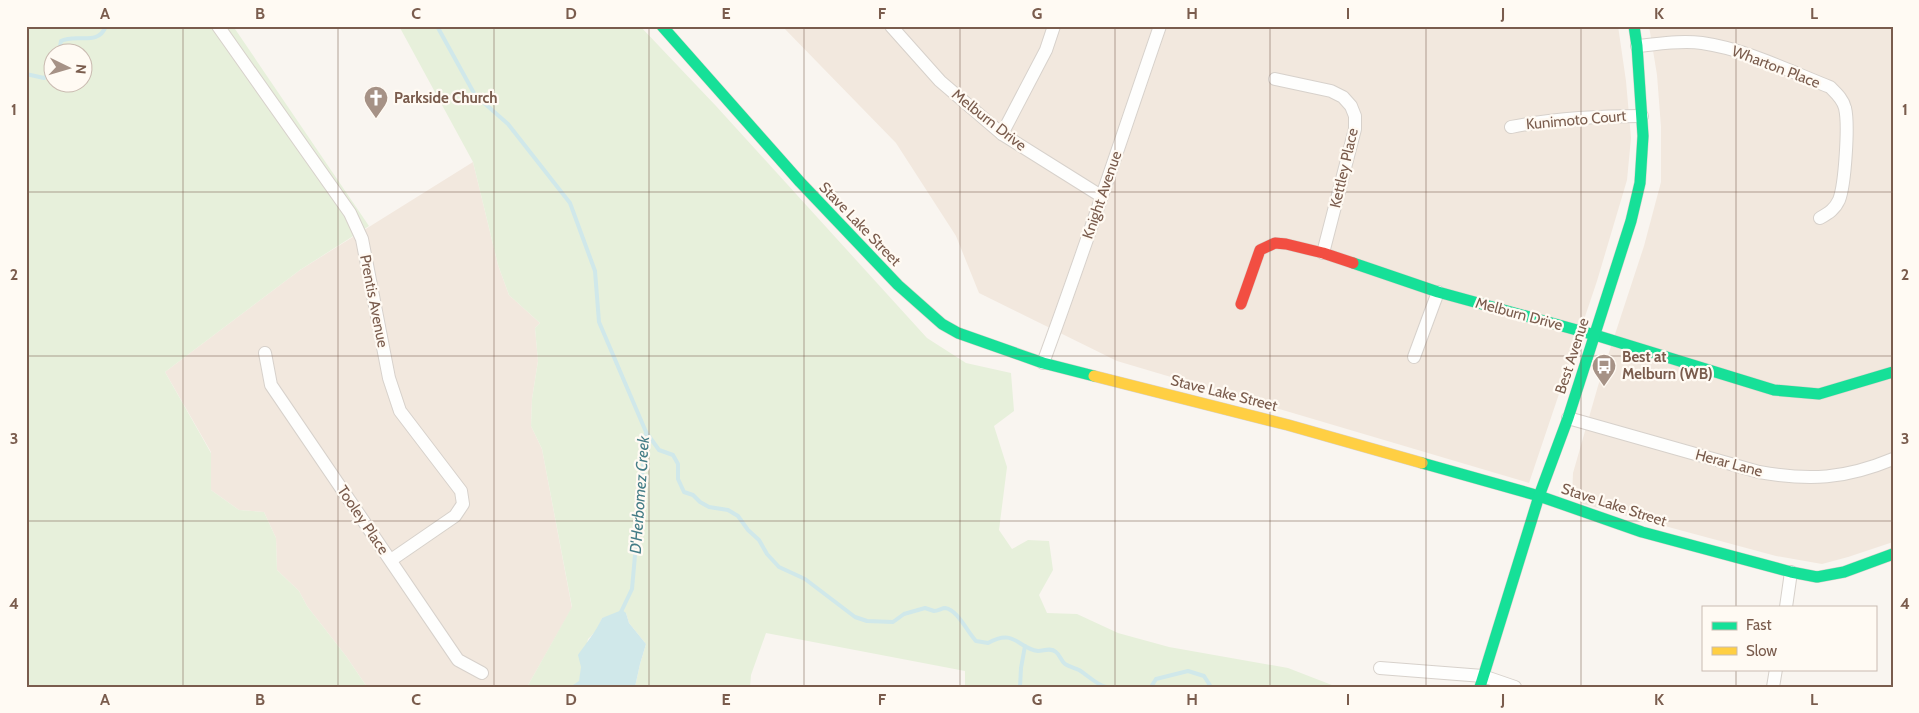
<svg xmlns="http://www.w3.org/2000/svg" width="1919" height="713" viewBox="0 0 1919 713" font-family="Cabin,sans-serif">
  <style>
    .residential { fill: #f2e8de }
    .green { fill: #e7f0db; fill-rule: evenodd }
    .water { fill: #d0e8ea }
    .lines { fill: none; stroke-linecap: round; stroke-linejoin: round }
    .stream { stroke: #d0e8ea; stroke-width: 4 }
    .street-casing { stroke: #d7d1cb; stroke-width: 14 }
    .fast-casing { stroke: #d9d2cb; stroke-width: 12 }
    .slow-casing { stroke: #d9d2cb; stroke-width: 12 }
    .jam-casing { stroke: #d9d2cb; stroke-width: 12 }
    .street { stroke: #fefefd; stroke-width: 12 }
    .fast { stroke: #16e098; stroke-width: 11 }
    .slow { stroke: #ffcf43; stroke-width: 11 }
    .jam { stroke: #f24e42; stroke-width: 11 }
    .grid { fill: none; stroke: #7a5c4d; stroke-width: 1; stroke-opacity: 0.55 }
    .labels { text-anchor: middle; stroke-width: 4.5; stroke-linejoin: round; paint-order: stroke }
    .street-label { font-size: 15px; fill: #7a5c4d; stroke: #fffaf3 }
    .poi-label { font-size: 15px; font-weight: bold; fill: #7a5c4d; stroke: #fffaf3; text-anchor: start }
    .water-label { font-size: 16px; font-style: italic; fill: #437c86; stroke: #fffaf3 }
    .neatline { fill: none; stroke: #7a5c4d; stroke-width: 2 }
    .grid-label { font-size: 16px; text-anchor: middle; font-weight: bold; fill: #7a5c4d }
  </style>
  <rect width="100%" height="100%" fill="#f9f5f0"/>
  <g class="residential">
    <path d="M 782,26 L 1618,26 L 1626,81 L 1631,138 L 1627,180 L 1597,281 L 1529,483 L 1117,361 L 979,293 L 956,236 L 896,143 Z"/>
    <path d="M 1649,26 L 1893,26 L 1893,542 L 1848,557 L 1822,564 L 1776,556 L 1583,504 L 1572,496 L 1573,473 L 1598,386 L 1644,246 L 1661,182 L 1661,127 L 1657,75 Z"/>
    <path d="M 473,162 L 498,265 L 509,295 L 540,323 L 535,328 L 538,361 L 532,399 L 531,426 L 542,449 L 572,608 L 527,687 L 367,687 L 346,656 L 307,606 L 299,591 L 277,570 L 276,538 L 264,512 L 239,510 L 211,490 L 211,452 L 165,372 L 300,270 Z"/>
  </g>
  <g class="green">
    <path d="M 26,26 L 233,26 L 369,226 L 300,270 L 165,372 L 211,453 L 211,490 L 239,510 L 264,512 L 276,538 L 277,570 L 299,591 L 307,606 L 346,656 L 367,687 L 26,687 ZM 52,52 L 82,52 L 82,82 L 52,82 Z"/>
    <path d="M 399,26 L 640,26 L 716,106 L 927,338 L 966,363 L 1011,373 L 1014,411 L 994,426 L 1007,467 L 999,530 L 1012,549 L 1028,540 L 1049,541 L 1053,570 L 1039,595 L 1047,613 L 1077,614 L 1118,633 L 1169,647 L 1288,668 L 1337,687 L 965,687 L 965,671 L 766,633 L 751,675 L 750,687 L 635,687 L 640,664 L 646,644 L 629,623 L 626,613 L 602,618 L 597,630 L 588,639 L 579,682 L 570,687 L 527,687 L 572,607 L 542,449 L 531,426 L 532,399 L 538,361 L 535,328 L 540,323 L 509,295 L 498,265 L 473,162 Z"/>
  </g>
  <path class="water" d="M 622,610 L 626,613 L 629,623 L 646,644 L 640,664 L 635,687 L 570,687 L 579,681 L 581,667 L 578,655 C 586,643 596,632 602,618 Z"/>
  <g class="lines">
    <g class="stream">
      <path d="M 437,26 L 475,95 L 508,124 L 570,203 L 595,271 L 599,322 L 646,432 L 632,589 L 620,614"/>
      <path d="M 59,52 L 61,41 C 76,33 98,47 106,26"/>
      <path d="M 26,74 L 44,78 L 52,73"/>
      <path d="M 646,432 L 659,450 L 673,455 L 678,464 L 678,479 L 684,492 L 693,495 L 700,502 L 709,507 L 728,510 L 738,516 L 748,530 L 759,540 L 767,554 L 779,567 L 805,579 L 855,617 L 867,621 L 893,622 L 904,614 L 925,608 L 934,611 C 938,611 942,608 945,608 C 957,609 968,633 976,641 L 988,643 C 1015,628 1017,648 1038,651 C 1044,651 1050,647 1056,652 C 1060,655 1061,661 1065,664 C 1070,667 1075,668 1079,670 C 1089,676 1095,684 1106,687"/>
      <path d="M 1020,687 L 1021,668 L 1025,646"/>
      <path d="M 1151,687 L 1156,679 L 1188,671 L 1204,676 L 1211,687"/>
    </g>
    <defs>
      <g id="street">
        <path d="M 218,26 L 350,213 L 362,239 L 389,378 L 400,411 L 461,491 L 463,504 L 455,516 L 391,560"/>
        <path d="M 891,26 L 940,81 L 1002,134 L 1101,196"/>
        <path d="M 1637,46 C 1659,44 1680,40 1702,43 C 1745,49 1789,71 1830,87 C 1836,93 1843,99 1845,108 C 1849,124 1845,185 1839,200 C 1835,209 1829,213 1820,218"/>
        <path d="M 1275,79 L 1331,91 L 1343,97 L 1351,106 L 1355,116 L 1355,129 L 1323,253"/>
        <path d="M 1511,127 C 1555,118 1598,116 1642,116"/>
        <path d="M 1002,134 L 1046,50 L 1054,26"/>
        <path d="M 265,353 L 271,385 L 458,660 L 482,673"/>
        <path d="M 1414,357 L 1438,292"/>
        <path d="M 1043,363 C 1084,252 1121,139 1160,26"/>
        <path d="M 1568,418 L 1759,472 C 1809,481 1845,479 1893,459"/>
        <path d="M 1786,607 L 1791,572"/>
        <path d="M 1380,668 L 1483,676 L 1515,687"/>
        <path d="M 1773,687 L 1776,669"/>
      </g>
      <g id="fast">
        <path d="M 662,26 L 800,182 L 898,285 L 942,324 L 958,333 L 1043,363 L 1094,376"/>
        <path d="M 1353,263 L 1438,292 L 1595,335 L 1774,390 L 1819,394 L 1893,372"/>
        <path d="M 1422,463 L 1539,496 L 1642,532 L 1791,572 L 1817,577 L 1844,572 L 1893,554"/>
        <path d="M 1480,687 L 1539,496 L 1568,418 L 1631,221 L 1640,183 L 1643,136 L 1637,46 L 1634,26"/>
      </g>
      <path id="slow" d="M 1094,376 L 1288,425 L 1422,463"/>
      <path id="jam" d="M 1241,304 L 1260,250 L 1275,243 L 1286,244 L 1323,253 L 1353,263"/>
    </defs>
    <use href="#street" class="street-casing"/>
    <use href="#fast" class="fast-casing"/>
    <use href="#slow" class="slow-casing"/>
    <use href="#jam" class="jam-casing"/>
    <use href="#street" class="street"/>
    <use href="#fast" class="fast"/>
    <use href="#slow" class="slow"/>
    <use href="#jam" class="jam"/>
  </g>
  <path class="grid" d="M 183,26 L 183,687M 338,26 L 338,687M 494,26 L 494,687M 649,26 L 649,687M 804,26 L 804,687M 960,26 L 960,687M 1115,26 L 1115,687M 1270,26 L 1270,687M 1426,26 L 1426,687M 1581,26 L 1581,687M 1736,26 L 1736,607M 26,192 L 1893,192M 26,356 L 1893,356M 26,521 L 1893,521M 1736,669 L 1736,687"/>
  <defs>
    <symbol id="church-pin" viewBox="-11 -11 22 30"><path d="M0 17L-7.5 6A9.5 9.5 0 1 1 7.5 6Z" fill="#a69286" stroke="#fffaf3"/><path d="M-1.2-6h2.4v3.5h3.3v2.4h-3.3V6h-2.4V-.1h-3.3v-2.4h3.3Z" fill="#fff"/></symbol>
    <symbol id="bus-pin" viewBox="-11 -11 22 30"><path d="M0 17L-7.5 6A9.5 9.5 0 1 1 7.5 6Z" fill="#a69286" stroke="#fffaf3"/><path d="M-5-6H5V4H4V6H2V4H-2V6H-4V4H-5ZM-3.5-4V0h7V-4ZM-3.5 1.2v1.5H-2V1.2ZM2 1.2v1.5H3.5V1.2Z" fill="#fff"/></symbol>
  </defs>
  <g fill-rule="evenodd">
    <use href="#church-pin" x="362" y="84" width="28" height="38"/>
    <use href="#bus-pin" x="1590" y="352" width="28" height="38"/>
  </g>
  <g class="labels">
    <g class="street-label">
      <text transform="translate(1776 67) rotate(21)" y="5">Wharton Place</text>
      <text transform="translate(989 120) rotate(38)" y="5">Melburn Drive</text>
      <text transform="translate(1576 120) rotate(-5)" y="5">Kunimoto Court</text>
      <text transform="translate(1344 168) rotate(-77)" y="5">Kettley Place</text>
      <text transform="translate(1102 195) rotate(-71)" y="5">Knight Avenue</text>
      <text transform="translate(860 224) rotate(46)" y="5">Stave Lake Street</text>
      <text transform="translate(374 301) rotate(79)" y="5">Prentis Avenue</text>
      <text transform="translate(1519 314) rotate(15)" y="5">Melburn Drive</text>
      <text transform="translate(1572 356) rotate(-72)" y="5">Best Avenue</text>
      <text transform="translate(1224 393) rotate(14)" y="5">Stave Lake Street</text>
      <text transform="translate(1729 463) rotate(15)" y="5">Herar Lane</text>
      <text transform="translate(1614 505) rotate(18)" y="5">Stave Lake Street</text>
      <text transform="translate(363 520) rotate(56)" y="5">Tooley Place</text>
    </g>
    <g class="poi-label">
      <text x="394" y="103">Parkside Church</text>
      <text x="1622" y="362">Best at<tspan x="1622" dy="17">Melburn (WB)</tspan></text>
    </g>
    <g class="water-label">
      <text transform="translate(639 495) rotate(-86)" y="6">D'Herbomez Creek</text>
    </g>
  </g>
  <rect width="1919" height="713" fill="none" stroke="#fffaf3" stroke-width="55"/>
  <rect x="1702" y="606" width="175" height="65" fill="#fffaf3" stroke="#cabbb1"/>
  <rect x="1712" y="622" width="25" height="8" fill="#16e098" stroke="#cabbb1"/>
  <text x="1746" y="630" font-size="15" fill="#7a5c4d">Fast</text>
  <rect x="1712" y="647" width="25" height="8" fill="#ffcf43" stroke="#cabbb1"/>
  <text x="1746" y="656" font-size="15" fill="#7a5c4d">Slow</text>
  <g transform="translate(68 68) rotate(95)"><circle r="24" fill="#fffaf3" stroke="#cabbb1"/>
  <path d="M0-4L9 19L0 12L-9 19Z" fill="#a69286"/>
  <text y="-8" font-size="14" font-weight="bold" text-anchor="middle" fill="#7a5c4d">N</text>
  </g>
  <rect x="28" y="28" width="1864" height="658" class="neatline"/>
  <g class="grid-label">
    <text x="105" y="19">A</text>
    <text x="260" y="19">B</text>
    <text x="416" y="19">C</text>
    <text x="571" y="19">D</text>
    <text x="726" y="19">E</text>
    <text x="882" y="19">F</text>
    <text x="1037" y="19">G</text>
    <text x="1192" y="19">H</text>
    <text x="1348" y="19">I</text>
    <text x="1503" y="19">J</text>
    <text x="1659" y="19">K</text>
    <text x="1814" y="19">L</text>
    <text x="14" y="115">1</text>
    <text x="1905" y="115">1</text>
    <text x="14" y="280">2</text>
    <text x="1905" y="280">2</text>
    <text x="14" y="444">3</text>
    <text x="1905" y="444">3</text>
    <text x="14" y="609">4</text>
    <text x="1905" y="609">4</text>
    <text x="105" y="705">A</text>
    <text x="260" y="705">B</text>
    <text x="416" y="705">C</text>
    <text x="571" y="705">D</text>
    <text x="726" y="705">E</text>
    <text x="882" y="705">F</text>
    <text x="1037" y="705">G</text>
    <text x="1192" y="705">H</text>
    <text x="1348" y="705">I</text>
    <text x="1503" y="705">J</text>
    <text x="1659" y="705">K</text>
    <text x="1814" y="705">L</text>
  </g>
</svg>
